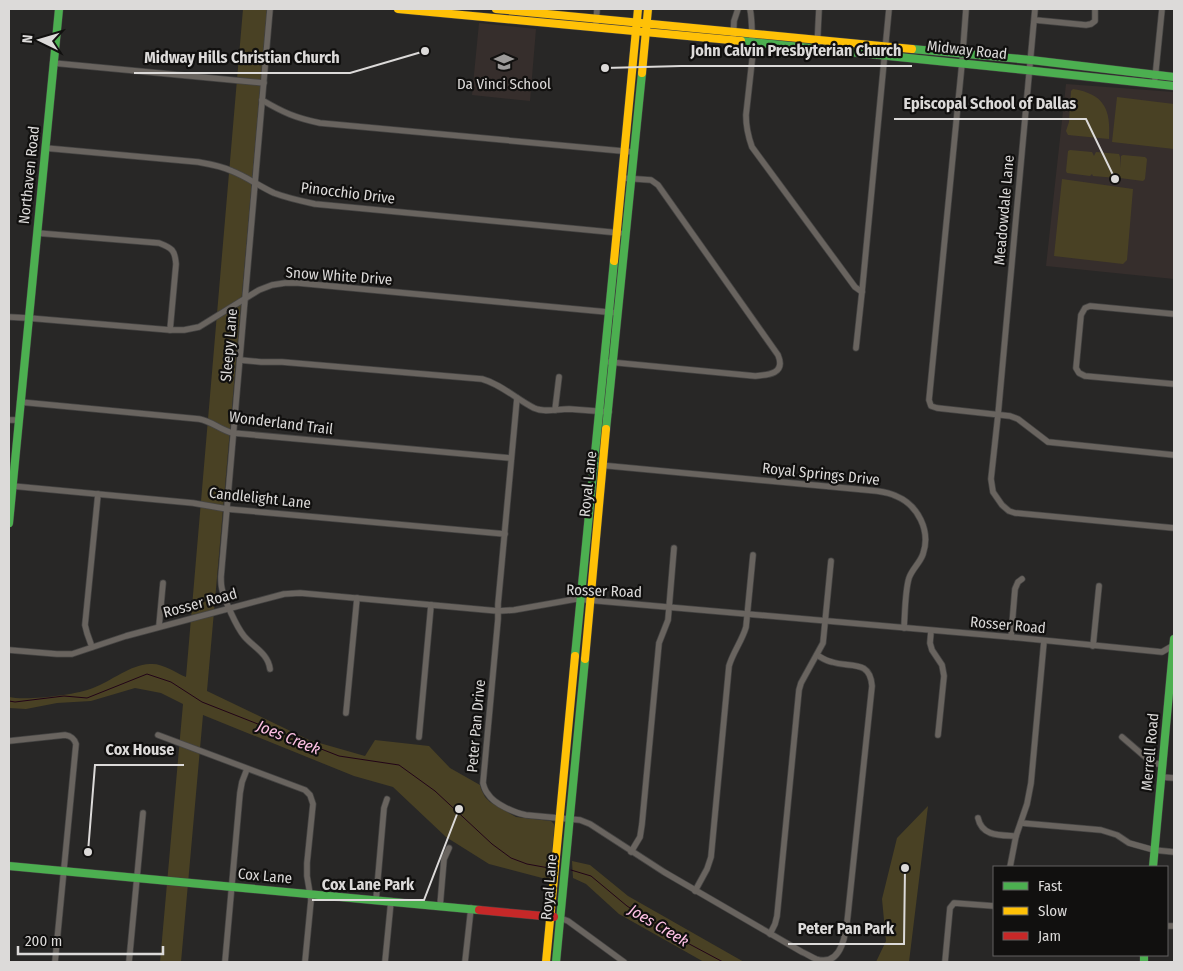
<svg xmlns="http://www.w3.org/2000/svg" width="1183" height="971" viewBox="0 0 1183 971" font-family="'Fira Sans Condensed',sans-serif">
  <style>
    .built { fill: #362e2c }
    .green { fill: #494124 }
    .lines { fill: none; stroke-linecap: round; stroke-linejoin: round }
    .stream { stroke: #220417; stroke-width: 1 }
    .street-casing { stroke: #454443; stroke-width: 7 }
    .fast-casing { stroke: #454443; stroke-width: 9 }
    .slow-casing { stroke: #454443; stroke-width: 9 }
    .jam-casing { stroke: #454443; stroke-width: 9 }
    .street { stroke: #69645f; stroke-width: 5.5 }
    .fast { stroke: #4caf50; stroke-width: 8 }
    .slow { stroke: #ffc107; stroke-width: 8 }
    .jam { stroke: #c62828; stroke-width: 8 }
    .labels { text-anchor: middle; stroke-width: 4.5; stroke-linejoin: round; paint-order: stroke }
    .street-label { font-size: 15px; fill: #dcdad9; stroke: #11100f }
    .poi-label { font-size: 15px; fill: #dcdad9; stroke: #11100f }
    .water-label { font-size: 16px; font-style: italic; fill: #ffc1e4; stroke: #11100f }
    .leader { fill: none; stroke: #dcdad9; stroke-width: 2 }
    .callout-dot { fill: #dcdad9; stroke: #11100f; stroke-width: 2 }
    .callout-label { font-size: 16px; text-anchor: middle; font-weight: bold; fill: #dcdad9; stroke: #11100f; stroke-width: 4.5; stroke-linejoin: round; paint-order: stroke }
  </style>
  <rect width="100%" height="100%" fill="#282726"/>
  <g class="built">
    <path d="M 479,23 L 536,29 L 530,101 L 472,95 Z"/>
    <path d="M 1066,84 L 1174,92 L 1174,279 L 1046,266 Z"/>
  </g>
  <g class="green">
    <path d="M 243,9 L 267,9 L 207,691 L 309,740 L 365,756 L 375,740 L 429,746 L 450,768 L 480,785 L 481,789 L 485,797 L 490,802 L 516,817 L 551,821 L 554,824 L 554,830 L 549,881 L 546,882 L 546,879 L 489,864 L 446,837 L 393,787 L 354,776 L 203,715 L 181,962 L 160,962 L 183,704 L 161,693 L 135,688 L 91,701 L 57,703 L 26,709 L 9,708 L 9,697 C 26,701 76,695 93,688 C 112,681 129,665 150,664 C 163,663 174,672 186,677 Z"/>
    <path d="M 1073,89 C 1104,94 1111,109 1109,139 L 1068,135 L 1066,131 L 1069,122 L 1071,91 Z"/>
    <path d="M 1117,97 L 1174,104 L 1174,149 L 1112,142 Z"/>
    <path d="M 1070,150 L 1092,152 L 1094,156 L 1096,152 L 1119,154 L 1120,157 L 1120,168 L 1121,156 L 1123,155 L 1145,157 L 1147,159 L 1145,179 L 1143,181 L 1120,178 L 1119,176 L 1117,178 L 1093,176 L 1092,174 L 1090,176 L 1067,173 L 1066,171 L 1068,151 Z"/>
    <path d="M 1062,179 L 1133,189 L 1127,260 L 1123,264 L 1054,256 Z"/>
    <path d="M 928,806 L 909,962 L 876,962 L 886,941 L 882,899 L 897,838 Z"/>
    <path d="M 572,861 L 590,865 L 628,896 L 744,962 L 704,962 L 619,914 L 586,884 L 573,878 Z"/>
  </g>
  <g class="lines">
    <g class="stream">
      <path d="M 9,701 L 15,702 L 64,696 L 87,698 L 147,674 L 171,682 L 202,702 L 339,756 L 399,765 L 435,791 L 492,844 L 511,858 L 527,864 L 549,868"/>
      <path d="M 571,870 L 591,876 L 627,906 L 665,931 L 723,962"/>
    </g>
    <defs>
      <g id="street">
        <path d="M 750,9 C 753,23 751,37 753,52 L 746,115 C 746,127 748,136 752,147 L 855,287 L 862,292"/>
        <path d="M 966,9 L 962,63 L 929,400 L 931,406 L 937,408 L 1010,416 L 1018,419 L 1048,442 L 1174,455"/>
        <path d="M 1035,9 L 998,415 L 991,479 L 993,492 L 1002,505 L 1009,511 L 1015,513 L 1174,528"/>
        <path d="M 1035,20 L 1086,25 L 1091,24 L 1095,21 L 1095,9"/>
        <path d="M 596,23 L 597,9"/>
        <path d="M 733,41 L 734,21 L 738,9"/>
        <path d="M 817,49 L 819,9"/>
        <path d="M 53,63 L 264,83"/>
        <path d="M 1155,79 L 1162,9"/>
        <path d="M 262,100 C 284,113 296,118 320,123 L 633,152"/>
        <path d="M 45,148 L 198,162 C 210,164 221,166 232,171 C 247,177 259,186 274,193 C 287,198 301,201 315,204 L 620,233"/>
        <path d="M 37,233 L 159,243 C 172,248 175,250 176,264 L 170,330"/>
        <path d="M 1174,314 L 1090,306 L 1085,308 L 1081,315 L 1076,368 L 1079,373 L 1085,376 L 1174,384"/>
        <path d="M 9,317 L 28,318 L 170,330 L 184,330 L 199,327 L 259,290 L 272,285 L 285,283 L 298,283 L 618,313"/>
        <path d="M 856,348 L 862,292 L 889,9"/>
        <path d="M 240,360 L 261,362 L 282,362 L 482,379 C 501,384 516,399 534,408 C 545,413 557,409 569,409 C 582,410 595,411 609,412"/>
        <path d="M 609,362 L 755,376 C 768,375 786,374 778,355 L 658,185 L 651,180 L 622,178"/>
        <path d="M 517,398 L 501,572 L 498,604 L 498,619 L 483,783 C 484,787 485,791 488,794 C 494,804 515,813 526,815 L 580,820 L 590,824 L 664,872 L 802,952 C 807,954 811,957 816,959 C 846,969 847,922 849,904 L 872,686 C 870,659 850,668 832,662 C 826,661 822,658 817,655"/>
        <path d="M 20,402 L 199,419 C 212,421 220,430 233,433 L 511,458"/>
        <path d="M 555,410 L 559,377"/>
        <path d="M 9,420 L 19,420"/>
        <path d="M 599,465 L 877,491 C 884,492 890,493 896,496 C 918,505 931,531 923,554 C 920,563 912,569 909,578 C 905,591 905,613 904,628"/>
        <path d="M 12,486 L 193,503 L 227,509 L 505,534"/>
        <path d="M 159,626 L 163,583"/>
        <path d="M 931,631 L 930,643 L 932,650 L 942,665 L 944,676 L 938,735"/>
        <path d="M 1011,637 L 1015,589 L 1018,582 L 1022,579"/>
        <path d="M 1093,646 L 1099,586"/>
        <path d="M 92,647 L 87,633 L 85,625 L 98,494"/>
        <path d="M 9,650 L 57,654 L 72,654 L 126,636 L 284,594 L 300,593 L 498,611 L 514,610 L 576,599 L 1011,637 L 1162,652 L 1174,645"/>
        <path d="M 270,669 C 268,653 253,647 244,636 C 236,626 225,601 222,589 C 221,585 221,581 221,577 L 270,9"/>
        <path d="M 346,713 L 357,598"/>
        <path d="M 158,735 L 305,790 L 310,795 L 313,804 L 307,863 L 307,876 L 311,900 L 305,962"/>
        <path d="M 419,737 L 431,605"/>
        <path d="M 1122,737 L 1151,762 L 1162,765"/>
        <path d="M 9,741 L 65,735 C 71,736 74,738 76,744 L 55,962"/>
        <path d="M 1161,777 L 1174,778"/>
        <path d="M 978,818 C 982,837 1001,835 1016,836"/>
        <path d="M 1021,823 L 1101,830 L 1117,835 L 1129,843 L 1136,845 L 1154,850 L 1174,852"/>
        <path d="M 631,852 L 640,837 L 642,824 L 659,643 L 668,620 L 674,548"/>
        <path d="M 1010,867 L 1016,836 L 1027,804 L 1031,783 L 1044,641"/>
        <path d="M 695,891 L 707,869 L 711,857 L 729,666 C 733,652 742,641 746,627 L 753,555"/>
        <path d="M 376,900 L 384,808 L 387,799"/>
        <path d="M 440,906 L 444,859 L 449,848"/>
        <path d="M 560,918 L 568,921 L 624,962"/>
        <path d="M 1167,926 L 1174,926"/>
        <path d="M 770,934 L 775,924 L 777,916 L 799,690 L 801,683 L 823,643 L 831,561"/>
        <path d="M 129,962 L 143,813"/>
        <path d="M 225,962 L 240,793 L 242,782 L 247,769"/>
        <path d="M 385,962 L 391,901"/>
        <path d="M 465,962 L 471,908"/>
        <path d="M 945,962 L 950,908 L 954,903 L 994,906"/>
      </g>
      <g id="fast">
        <path d="M 741,41 L 987,66 L 1174,86"/>
        <path d="M 912,49 L 1031,60 L 1174,77"/>
        <path d="M 606,429 L 642,73"/>
        <path d="M 9,523 L 59,9"/>
        <path d="M 575,656 L 614,261"/>
        <path d="M 9,866 L 479,910"/>
        <path d="M 1153,867 L 1174,639"/>
        <path d="M 1144,955 L 1144,962"/>
        <path d="M 556,962 L 585,659"/>
      </g>
      <g id="slow">
        <path d="M 398,9 L 741,41"/>
        <path d="M 496,9 L 912,49"/>
        <path d="M 642,73 L 648,9"/>
        <path d="M 614,261 L 638,9"/>
        <path d="M 585,659 L 606,429"/>
        <path d="M 546,962 L 575,656"/>
      </g>
      <path id="jam" d="M 479,910 L 554,917"/>
    </defs>
    <use href="#street" class="street-casing"/>
    <use href="#fast" class="fast-casing"/>
    <use href="#slow" class="slow-casing"/>
    <use href="#jam" class="jam-casing"/>
    <use href="#street" class="street"/>
    <use href="#fast" class="fast"/>
    <use href="#slow" class="slow"/>
    <use href="#jam" class="jam"/>
  </g>
  <defs>
    <symbol id="school-bare" viewBox="-9 -9 18 18"><path d="M0-5L7-2L0 1L-7-2ZM-4 1L0 2.5L4 1V4Q0 6-4 4Z" fill="#9d9b9a" stroke="#11100f" stroke-width="2.5" paint-order="stroke"/></symbol>
  </defs>
  <g fill-rule="evenodd">
    <use href="#school-bare" x="490" y="48" width="28" height="28"/>
  </g>
  <g class="labels">
    <g class="street-label">
      <text transform="translate(967 50) rotate(6)" y="5">Midway Road</text>
      <text transform="translate(29 175) rotate(-84)" y="5">Northaven Road</text>
      <text transform="translate(348 193) rotate(7)" y="5">Pinocchio Drive</text>
      <text transform="translate(1004 210) rotate(-85)" y="5">Meadowdale Lane</text>
      <text transform="translate(339 276) rotate(4)" y="5">Snow White Drive</text>
      <text transform="translate(229 345) rotate(-85)" y="5">Sleepy Lane</text>
      <text transform="translate(281 423) rotate(7)" y="5">Wonderland Trail</text>
      <text transform="translate(821 474) rotate(6)" y="5">Royal Springs Drive</text>
      <text transform="translate(588 484) rotate(-84)" y="5">Royal Lane</text>
      <text transform="translate(260 498) rotate(6)" y="5">Candlelight Lane</text>
      <text transform="translate(604 591) rotate(2)" y="5">Rosser Road</text>
      <text transform="translate(200 603) rotate(-15)" y="5">Rosser Road</text>
      <text transform="translate(1008 625) rotate(5)" y="5">Rosser Road</text>
      <text transform="translate(476 726) rotate(-85)" y="5">Peter Pan Drive</text>
      <text transform="translate(1150 752) rotate(-85)" y="5">Merrell Road</text>
      <text transform="translate(265 876) rotate(5)" y="5">Cox Lane</text>
      <text transform="translate(549 887) rotate(-85)" y="5">Royal Lane</text>
    </g>
    <g class="poi-label">
      <text x="504" y="89">Da Vinci School</text>
    </g>
    <g class="water-label">
      <text transform="translate(289 737) rotate(22)" y="6">Joes Creek</text>
      <text transform="translate(659 925) rotate(31)" y="6">Joes Creek</text>
    </g>
  </g>
  <path class="leader" d="M605 68L681 66H912M425 51L350 73H134M1115 179L1086 119H894M88 852L95 765H184M459 809L424 900H312M905 868L904 944H788"/>
  <g class="callout-dot">
    <circle cx="605" cy="68" r="5"/>
    <circle cx="425" cy="51" r="5"/>
    <circle cx="1115" cy="179" r="5"/>
    <circle cx="88" cy="852" r="5"/>
    <circle cx="459" cy="809" r="5"/>
    <circle cx="905" cy="868" r="5"/>
  </g>
  <g class="callout-label">
    <text x="796" y="56">John Calvin Presbyterian Church</text>
    <text x="242" y="63">Midway Hills Christian Church</text>
    <text x="990" y="109">Episcopal School of Dallas</text>
    <text x="140" y="755">Cox House</text>
    <text x="368" y="890">Cox Lane Park</text>
    <text x="846" y="934">Peter Pan Park</text>
  </g>
  <rect width="1183" height="971" fill="none" stroke="#dcdad9" stroke-width="20"/>
  <rect x="993" y="866" width="175" height="90" fill="#11100f" stroke="#626160"/>
  <rect x="1003" y="882" width="25" height="8" fill="#4caf50" stroke="#626160"/>
  <text x="1038" y="891" font-size="15" fill="#dcdad9">Fast</text>
  <rect x="1003" y="907" width="25" height="8" fill="#ffc107" stroke="#626160"/>
  <text x="1038" y="916" font-size="15" fill="#dcdad9">Slow</text>
  <rect x="1003" y="932" width="25" height="8" fill="#c62828" stroke="#626160"/>
  <text x="1038" y="941" font-size="15" fill="#dcdad9">Jam</text>
  <g transform="translate(40 40) rotate(275)" stroke="#11100f" stroke-width="4" paint-order="stroke">
  <path d="M0-4L9 19L0 12L-9 19Z" fill="#dcdad9"/>
  <text y="-8" font-size="14" font-weight="bold" text-anchor="middle" fill="#dcdad9">N</text>
  </g>
  <path d="M18 946v8h145v-8" fill="none" stroke="#dcdad9" stroke-width="2.5"/>
  <text x="25" y="946" font-size="15" fill="#dcdad9" stroke="#11100f" stroke-width="4" paint-order="stroke">200 m</text>
</svg>
